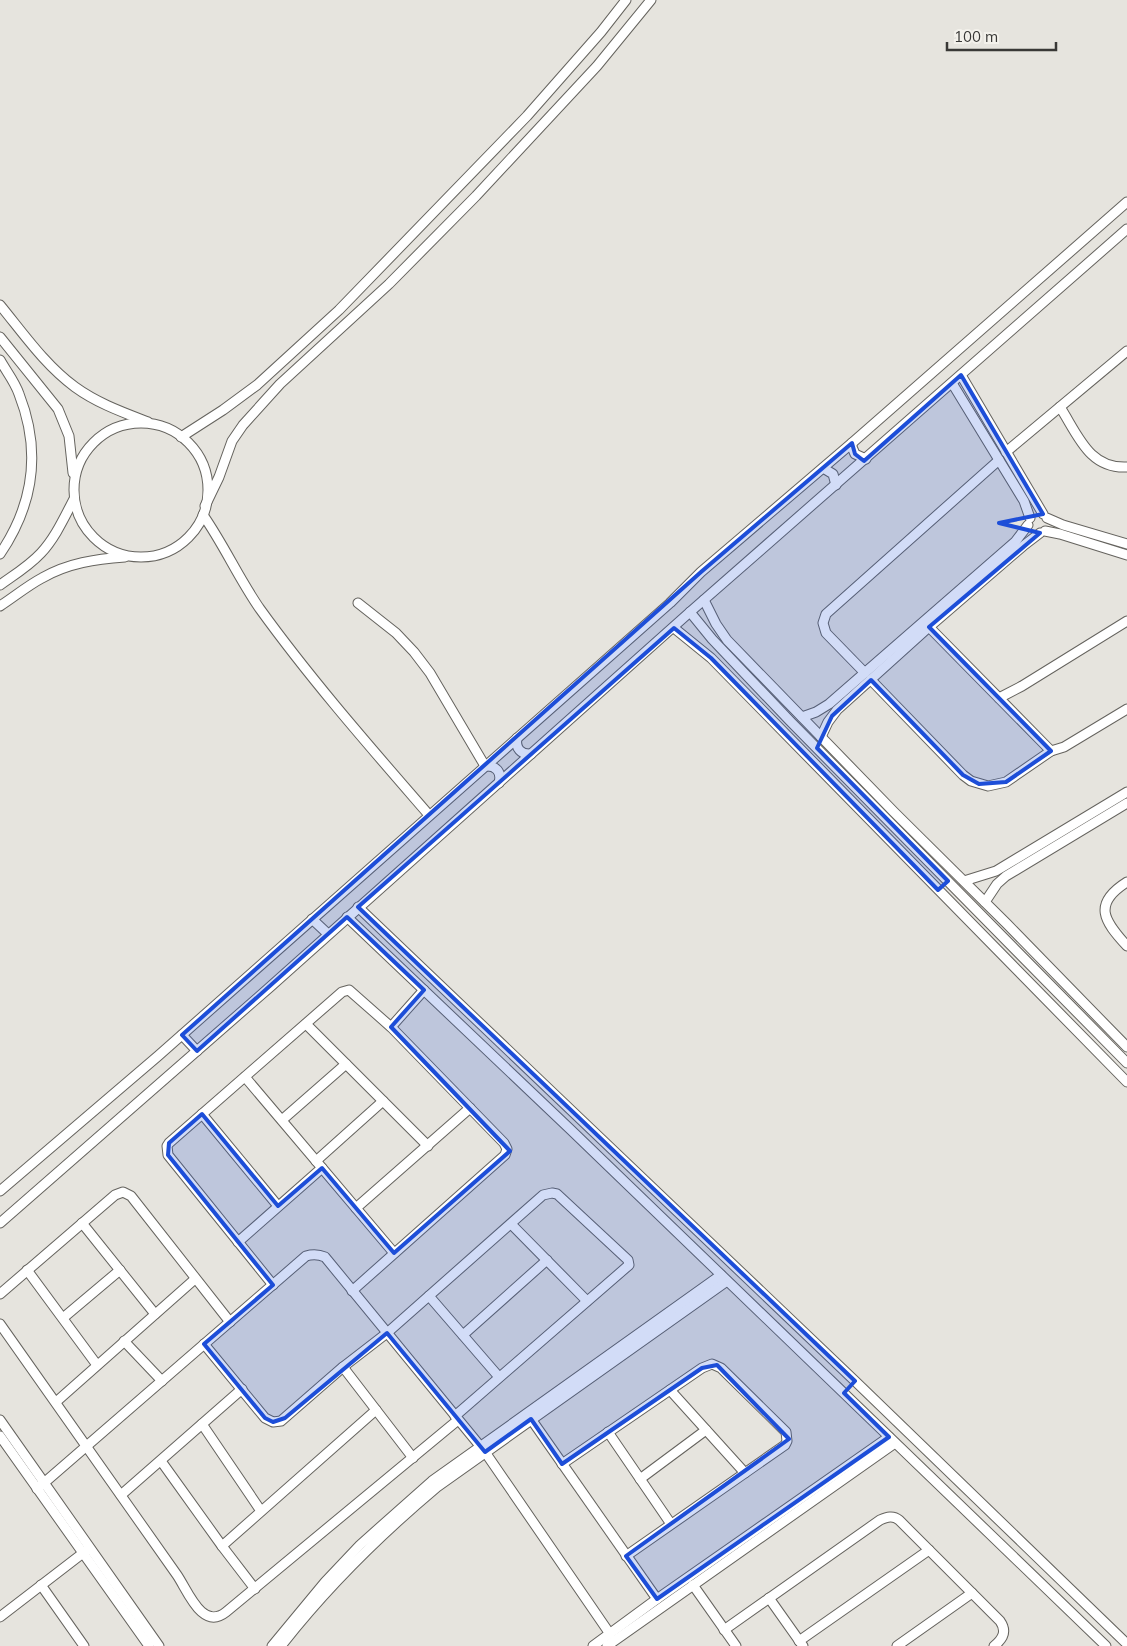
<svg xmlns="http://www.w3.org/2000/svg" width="1127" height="1646" viewBox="0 0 1127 1646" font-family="Mulish,sans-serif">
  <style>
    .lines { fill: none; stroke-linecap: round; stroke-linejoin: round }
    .minor-casing { stroke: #65635e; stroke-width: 11 }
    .minor { stroke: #fff; stroke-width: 9 }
    .marked { fill: #1d4ed8; fill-opacity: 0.2; stroke: #1d4ed8; stroke-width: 4; stroke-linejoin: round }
  </style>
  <rect width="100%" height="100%" fill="#e6e4de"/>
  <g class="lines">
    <defs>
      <g id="minor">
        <path d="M 0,305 C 23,333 45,365 75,387 C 97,403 122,412 148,422"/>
        <path d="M 0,337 L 58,409 L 69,436 L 73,473"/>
        <path d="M 0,360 C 6,371 15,382 19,394 C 41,450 34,504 0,554"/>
        <path d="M 961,375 L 1043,514"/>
        <path d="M 952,383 L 1024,501 L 1030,518"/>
        <path d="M 1060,407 C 1078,435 1089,469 1127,467"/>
        <circle cx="141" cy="490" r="67"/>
        <path d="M 181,437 L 223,410 L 257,385 L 339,310 L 527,116 L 601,32 L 626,0"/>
        <path d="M 852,443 L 852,447 L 855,454 L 866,459"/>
        <path d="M 1006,452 L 1127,351"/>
        <path d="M 823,468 L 833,474 L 836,485"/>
        <path d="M 205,506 L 219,477 L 232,441 L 243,425 L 280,384 L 389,284 L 476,196 L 597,66 L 651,0"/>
        <path d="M 203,515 C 224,545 239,579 260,609 C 312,681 371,748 429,815"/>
        <path d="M 1047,518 L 1063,525 L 1127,544"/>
        <path d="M 1045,531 L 1060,534 L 1127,555"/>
        <path d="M 0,585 C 14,575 29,566 41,553 C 55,538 64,518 74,499"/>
        <path d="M 704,600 L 716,624 L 727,640 L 894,812 L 1007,924 L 1127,1047"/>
        <path d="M 358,603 L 396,633 L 414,652 L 430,673 L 485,766 C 496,765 502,772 499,783"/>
        <path d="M 0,606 C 14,597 27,586 42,578 C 68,563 96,559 125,557"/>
        <path d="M 690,612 L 712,639 L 790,721 L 1127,1063"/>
        <path d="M 929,627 L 1051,751"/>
        <path d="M 674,628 L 711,658 L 1127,1082"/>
        <path d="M 865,673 L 826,633 L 823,623 L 826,614 L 999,460"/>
        <path d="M 871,680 L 963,775 L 971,781 L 988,786 L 1006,782 L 1051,751 L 1064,747 L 1127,709"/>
        <path d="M 999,698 L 1022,686 L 1127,621"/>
        <path d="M 802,717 L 816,712 L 829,704 L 1015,542 L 1028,525"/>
        <path d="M 821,737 L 828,722 L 837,710 L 929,627 L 1023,546 L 1040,533"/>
        <path d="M 517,738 C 515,748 521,755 531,754"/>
        <path d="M 964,881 L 996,871 L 1127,792"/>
        <path d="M 1127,882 C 1092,904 1104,921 1127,946"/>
        <path d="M 985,902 L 997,884 L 1006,876 L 1127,803"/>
        <path d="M 358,907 L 855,1381 L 1127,1644"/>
        <path d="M 347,917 L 571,1130 L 1106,1646"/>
        <path d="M 312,919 L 328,934"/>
        <path d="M 306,1024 L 428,1146"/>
        <path d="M 391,1027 L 424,990"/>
        <path d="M 182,1035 L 197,1051"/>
        <path d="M 245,1077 L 394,1253"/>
        <path d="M 202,1114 L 278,1206"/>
        <path d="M 282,1120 L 346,1064"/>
        <path d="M 316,1161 L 383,1101"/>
        <path d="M 0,1191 L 158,1056 L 670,603 L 701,572 L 852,443 L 1127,202"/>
        <path d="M 356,1208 L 470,1108"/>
        <path d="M 0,1223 L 270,987 L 690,612 L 1127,229"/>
        <path d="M 82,1223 L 155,1314"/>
        <path d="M 511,1224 L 587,1301"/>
        <path d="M 238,1242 L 322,1168"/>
        <path d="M 27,1270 L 97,1365"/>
        <path d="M 273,1285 L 168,1155 L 167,1146 L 169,1143 L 342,992 L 349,990 L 391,1027 L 504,1143 L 507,1149 L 505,1155 L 352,1291"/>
        <path d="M 0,1294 L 115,1195 L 123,1192 L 131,1196 L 230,1322"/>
        <path d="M 429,1296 L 499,1377"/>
        <path d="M 63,1318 L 120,1270"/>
        <path d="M 0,1324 L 177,1575 C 188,1591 202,1631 226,1612 L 458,1420"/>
        <path d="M 463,1335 L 547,1260"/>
        <path d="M 124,1341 L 162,1381"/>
        <path d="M 204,1344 L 265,1418 L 273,1422 L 281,1421 L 343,1367 L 387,1333 L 543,1195 L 552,1193 L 557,1194 L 628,1260 L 629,1265 L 455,1416"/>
        <path d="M 343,1367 L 413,1458"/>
        <path d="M 670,1390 L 745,1473"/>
        <path d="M 56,1402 L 195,1279"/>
        <path d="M 531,1419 L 657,1599"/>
        <path d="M 0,1420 L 159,1646"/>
        <path d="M 202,1424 L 261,1511"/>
        <path d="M 608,1432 L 671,1524"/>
        <path d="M 0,1436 L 149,1646"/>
        <path d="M 161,1461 L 222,1546 L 255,1589"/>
        <path d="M 562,1464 L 702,1368 L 712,1364 L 721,1368 L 786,1432 L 787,1441 L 785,1445 L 626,1556"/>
        <path d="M 640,1479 L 706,1430"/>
        <path d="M 37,1489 L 306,1256 C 313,1254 318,1254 325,1257 L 485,1452 L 610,1634"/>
        <path d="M 121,1495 L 242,1389"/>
        <path d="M 222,1546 L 376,1410"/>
        <path d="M 41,1585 L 84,1646"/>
        <path d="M 693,1585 L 736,1646"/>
        <path d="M 769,1598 L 803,1646"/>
        <path d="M 0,1617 L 87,1550"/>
        <path d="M 724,1630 L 880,1520 C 887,1517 893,1515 899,1520 L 1000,1621 C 1007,1631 1003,1639 994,1646"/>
        <path d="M 799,1641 L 929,1550"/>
        <path d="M 272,1646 L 325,1582 L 360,1545 L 432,1481 L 721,1275"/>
        <path d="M 281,1646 C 327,1587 380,1535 437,1487 L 727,1281"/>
        <path d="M 593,1646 L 657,1599 L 889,1437"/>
        <path d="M 607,1646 L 895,1443"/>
        <path d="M 897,1646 L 972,1593"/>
      </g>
    </defs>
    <use href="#minor" class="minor-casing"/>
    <use href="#minor" class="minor"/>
  </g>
  <path class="marked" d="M 961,375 L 1043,514 L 999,523 L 1040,533 L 929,627 L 1051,751 L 1006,782 L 979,784 L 963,775 L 871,680 L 832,716 L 817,748 L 948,881 L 938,890 L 711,658 L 674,628 L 358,907 L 855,1381 L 844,1393 L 889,1437 L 657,1599 L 626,1556 L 789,1439 L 717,1365 L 702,1368 L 562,1464 L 531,1419 L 485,1452 L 387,1333 L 285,1418 L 273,1422 L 265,1418 L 204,1344 L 273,1285 L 168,1155 L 169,1143 L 202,1114 L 278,1206 L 322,1168 L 394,1253 L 510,1151 L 391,1027 L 424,990 L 347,917 L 197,1051 L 182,1035 L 701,572 L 852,443 L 855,454 L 864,461 Z"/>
  <path d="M947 42v8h109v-8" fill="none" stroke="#393836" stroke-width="2.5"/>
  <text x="954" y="42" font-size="15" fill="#393836" stroke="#f3f1eb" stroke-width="4" paint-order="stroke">100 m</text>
</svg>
